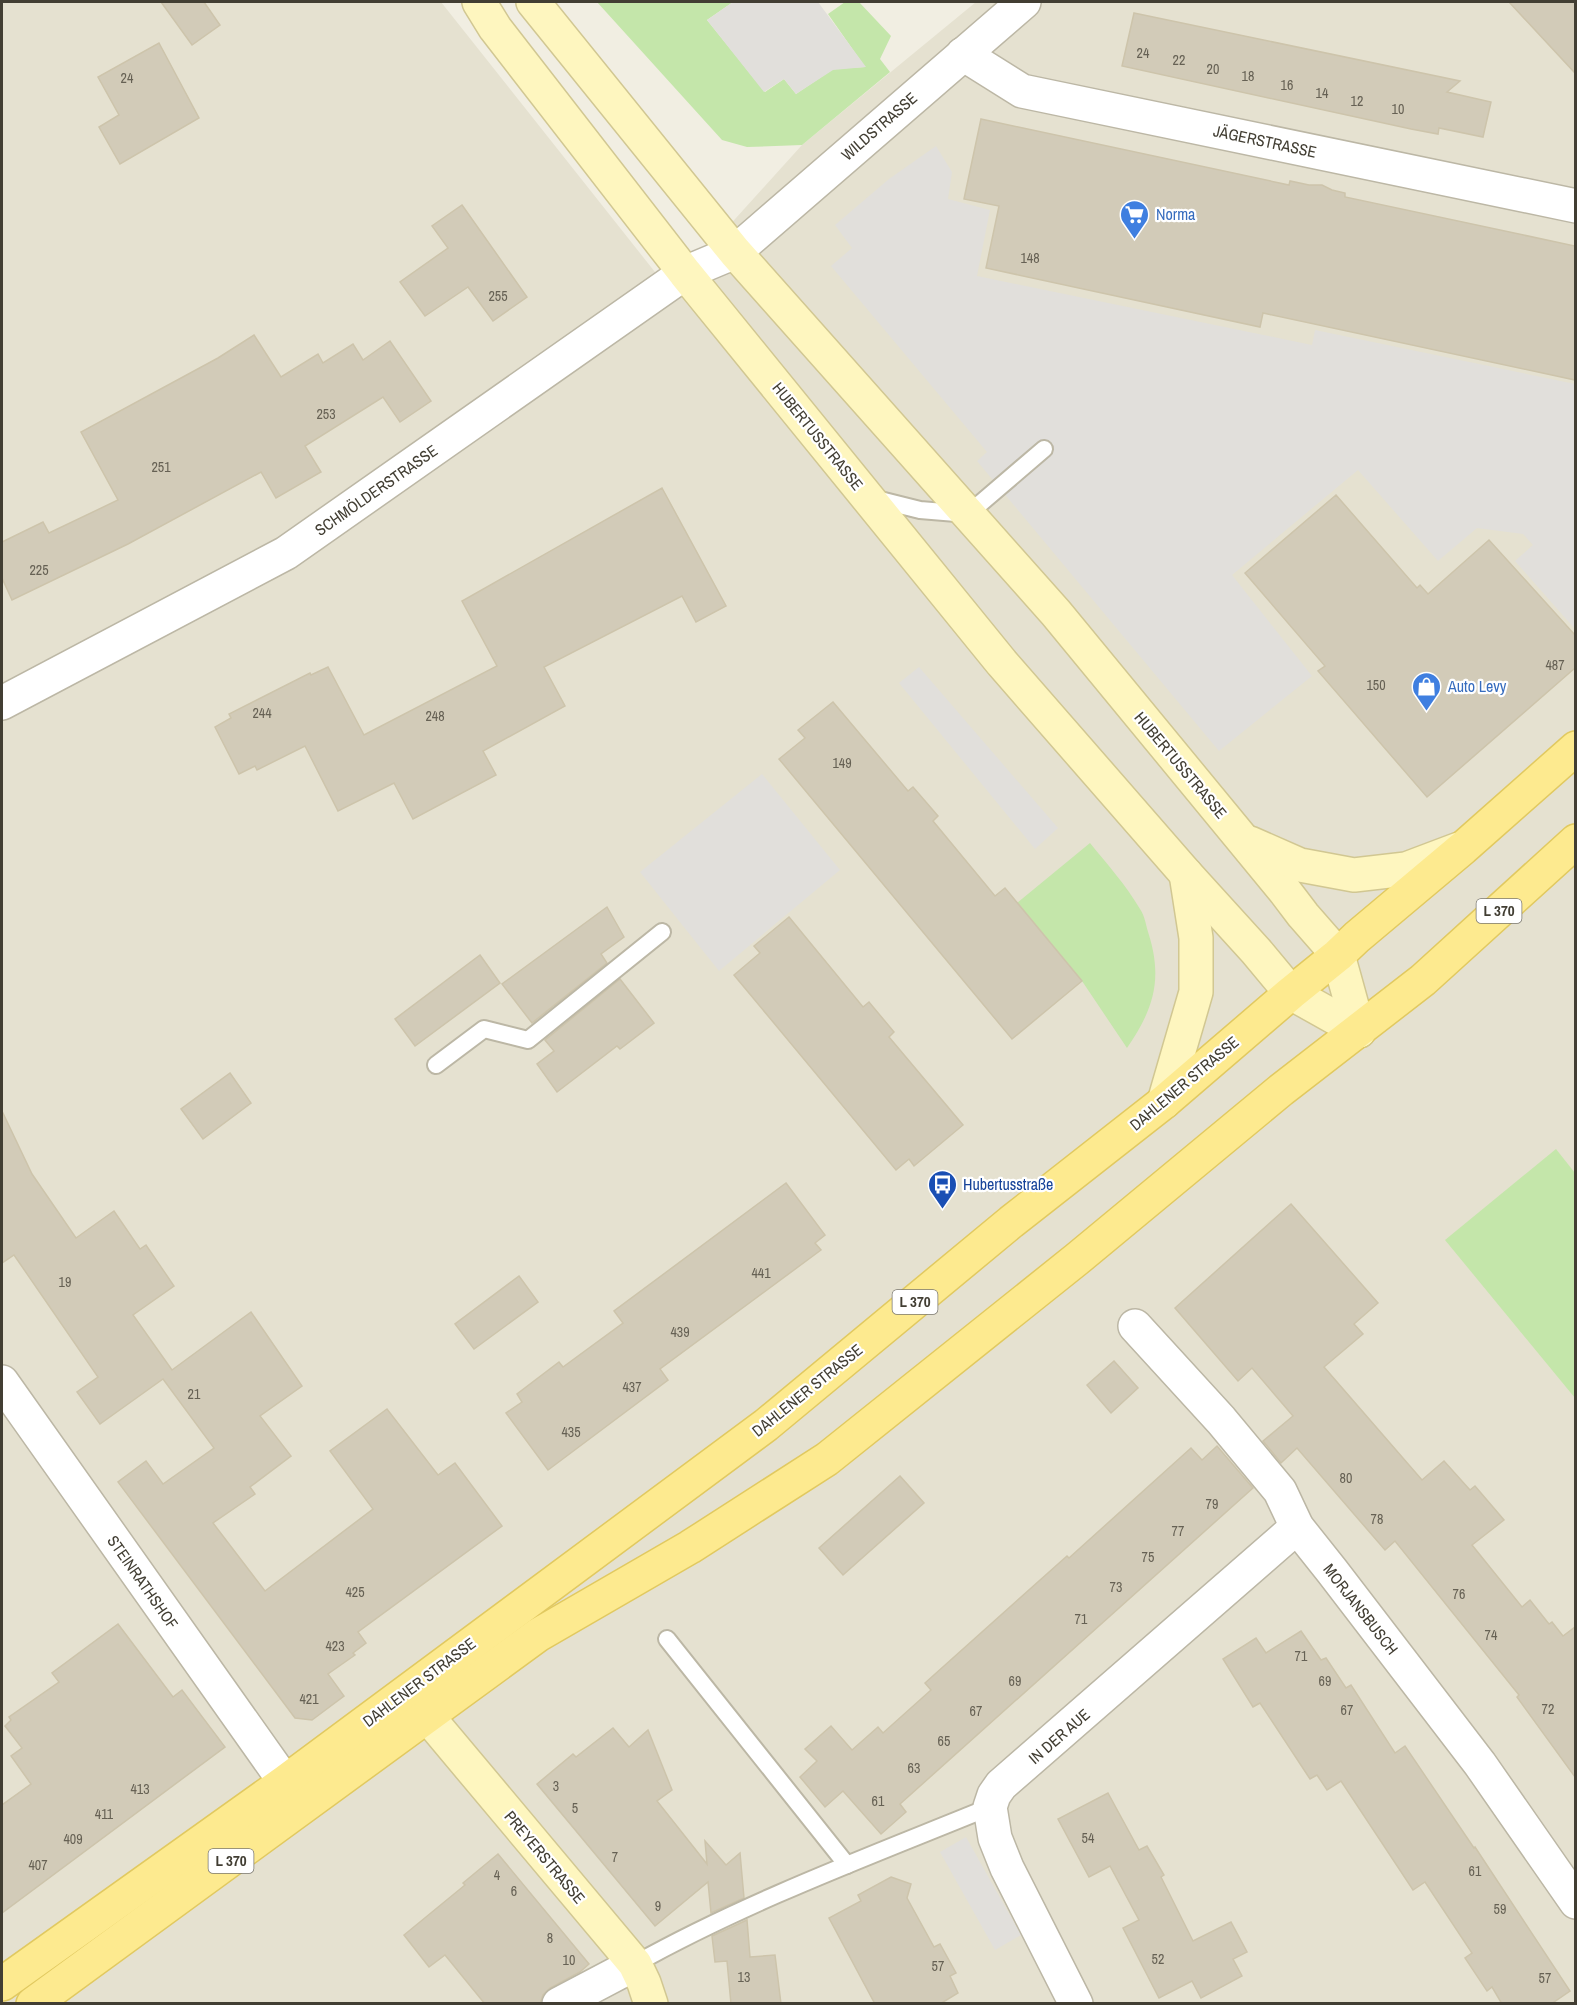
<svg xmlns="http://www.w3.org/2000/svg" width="1577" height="2005" viewBox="0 0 1577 2005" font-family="'Archivo Narrow',sans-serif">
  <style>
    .residential { fill: #e5e1d0 }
    .green { fill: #c4e6aa }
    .parking { fill: #e1dfdb }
    .building { fill: #d2cbb8; stroke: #cdc4ab; stroke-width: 1.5 }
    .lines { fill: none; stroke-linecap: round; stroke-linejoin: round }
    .lane-casing { stroke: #bcb7a5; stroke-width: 20 }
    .street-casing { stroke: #bcb7a5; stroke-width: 36 }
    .secondary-casing { stroke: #d1c792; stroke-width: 36 }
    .primary-casing { stroke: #e1c960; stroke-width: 36 }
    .lane { stroke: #fff; stroke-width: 16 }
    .street { stroke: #fff; stroke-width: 33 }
    .secondary { stroke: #fef6bf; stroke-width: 33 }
    .primary { stroke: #fdea8f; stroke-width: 33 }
    .labels { text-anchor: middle; stroke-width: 4.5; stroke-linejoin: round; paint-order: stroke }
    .number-label { font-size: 14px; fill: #666154 }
    .shield { fill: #fff; stroke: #7b7870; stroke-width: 1.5 }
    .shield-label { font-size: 15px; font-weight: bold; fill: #423e33 }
    .street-label { font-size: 16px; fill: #423e33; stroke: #fff }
    .shop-label { font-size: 16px; fill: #366cbe; stroke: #fff; text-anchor: start }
    .transit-label { font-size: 16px; fill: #164399; stroke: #fff; text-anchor: start }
  </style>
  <rect width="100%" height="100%" fill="#f1eee2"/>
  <path class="residential" d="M 2,2 L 441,2 L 670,291 L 802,145 L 976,2 L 1575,2 L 1575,2003 L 2,2004 Z"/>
  <g class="green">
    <path d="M 597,2 L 733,2 L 707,20 L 765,92 L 784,79 L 796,94 L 833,69 L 865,67 L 828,14 L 845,2 L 859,2 L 891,36 L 880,59 L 890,72 L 802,145 L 747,147 L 722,140 Z"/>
    <path d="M 1090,843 C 1107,864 1126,885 1140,909 C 1145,916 1146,926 1149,935 C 1163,981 1153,1010 1127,1048 L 1082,981 L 1017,903 Z"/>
    <path d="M 1556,1149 L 1575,1173 L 1575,1398 L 1445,1240 Z"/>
  </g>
  <g class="parking">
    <path d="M 733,2 L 818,2 L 866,67 L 833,70 L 796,94 L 784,79 L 764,92 L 707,20 Z"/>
    <path d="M 936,146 L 952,172 L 948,199 L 990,210 L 977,276 L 1312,345 L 1315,330 L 1575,384 L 1575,629 L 1515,561 L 1533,545 L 1523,534 L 1477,528 L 1438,561 L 1358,470 L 1232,575 L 1312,676 L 1219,751 L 977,461 L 987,452 L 831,266 L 852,248 L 835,225 L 889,179 Z"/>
    <path d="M 919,667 L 1058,828 L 1035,849 L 899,683 Z"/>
    <path d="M 762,774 L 840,870 L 719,971 L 640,872 Z"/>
    <path d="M 966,1837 L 1021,1935 L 995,1950 L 940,1852 Z"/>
  </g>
  <g class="building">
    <path d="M 161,2 L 204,2 L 220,25 L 192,45 Z"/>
    <path d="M 1509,2 L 1575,2 L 1575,73 Z"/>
    <path d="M 1134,13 L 1460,81 L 1447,92 L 1491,102 L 1483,137 L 1439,128 L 1438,134 L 1411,129 L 1122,66 Z"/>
    <path d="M 159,43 L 199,118 L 120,164 L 99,127 L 119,115 L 98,77 Z"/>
    <path d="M 981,119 L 1289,185 L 1290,181 L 1309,185 L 1322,185 L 1332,190 L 1345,193 L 1345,197 L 1575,246 L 1575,380 L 1263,313 L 1260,327 L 986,268 L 999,206 L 964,199 Z"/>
    <path d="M 462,205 L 527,297 L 493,321 L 468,287 L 425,316 L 400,282 L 448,248 L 432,226 Z"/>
    <path d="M 254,335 L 281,377 L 318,354 L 323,363 L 353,344 L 363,360 L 390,341 L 431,401 L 400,422 L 383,397 L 305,446 L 321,472 L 276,498 L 261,472 L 128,544 L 12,600 L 2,578 L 2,542 L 43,522 L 49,533 L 118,500 L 81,432 L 218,358 Z"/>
    <path d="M 662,488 L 726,606 L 696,622 L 682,596 L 544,667 L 565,706 L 483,751 L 496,775 L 413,819 L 394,783 L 338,811 L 305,746 L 257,770 L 255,766 L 239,774 L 215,727 L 231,718 L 229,714 L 310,673 L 311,675 L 328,667 L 364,735 L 497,666 L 462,601 Z"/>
    <path d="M 1336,495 L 1417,588 L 1420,585 L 1428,594 L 1489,540 L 1575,635 L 1575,668 L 1427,797 L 1318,671 L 1325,666 L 1245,573 Z"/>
    <path d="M 833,702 L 908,791 L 913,787 L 938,816 L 933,821 L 995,896 L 1005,888 L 1082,981 L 1012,1039 L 779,759 L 805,738 L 798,730 Z"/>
    <path d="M 607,907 L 624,937 L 601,954 L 607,963 L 532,1023 L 502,984 Z"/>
    <path d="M 789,917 L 863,1007 L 869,1002 L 894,1032 L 889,1037 L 963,1125 L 914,1166 L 909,1159 L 896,1170 L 734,975 L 760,953 L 754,946 Z"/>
    <path d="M 480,955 L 500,983 L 415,1046 L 395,1019 Z"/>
    <path d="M 620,979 L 654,1023 L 620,1049 L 617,1046 L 557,1092 L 537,1064 L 554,1051 L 545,1040 Z"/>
    <path d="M 230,1073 L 251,1103 L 203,1139 L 181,1109 Z"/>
    <path d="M 2,1111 L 32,1174 L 76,1238 L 114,1211 L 140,1249 L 146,1245 L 174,1286 L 133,1315 L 172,1370 L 251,1312 L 302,1386 L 260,1416 L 291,1456 L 250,1487 L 255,1494 L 213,1523 L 265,1591 L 373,1509 L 330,1451 L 387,1409 L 438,1475 L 455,1463 L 502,1526 L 358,1632 L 366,1643 L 353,1653 L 355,1655 L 328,1674 L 344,1696 L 312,1720 L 295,1718 L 118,1482 L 146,1461 L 163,1484 L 214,1448 L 163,1379 L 100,1424 L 77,1392 L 98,1377 L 14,1255 L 2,1263 Z"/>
    <path d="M 786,1183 L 825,1235 L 815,1243 L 821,1250 L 660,1369 L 668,1380 L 548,1470 L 506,1413 L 522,1402 L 517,1394 L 559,1362 L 563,1367 L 623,1323 L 614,1311 Z"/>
    <path d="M 1291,1204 L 1378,1303 L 1354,1324 L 1363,1334 L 1324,1367 L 1422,1480 L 1444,1461 L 1470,1490 L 1475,1486 L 1504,1520 L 1472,1545 L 1522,1607 L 1530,1600 L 1549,1624 L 1552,1622 L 1563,1636 L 1575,1627 L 1575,1777 L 1517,1697 L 1519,1695 L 1395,1541 L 1385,1550 L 1297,1448 L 1281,1463 L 1263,1441 L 1293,1416 L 1252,1368 L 1238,1381 L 1175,1308 Z"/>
    <path d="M 519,1276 L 538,1302 L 474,1349 L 455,1324 Z"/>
    <path d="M 1114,1361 L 1138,1388 L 1111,1413 L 1087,1385 Z"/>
    <path d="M 1217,1446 L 1253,1488 L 900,1804 L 906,1812 L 881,1834 L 843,1791 L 825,1807 L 800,1777 L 817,1761 L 805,1749 L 831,1726 L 852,1750 L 878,1727 L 883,1733 L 931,1690 L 925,1683 L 1067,1556 L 1069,1558 L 1191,1448 L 1202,1460 Z"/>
    <path d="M 900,1476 L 924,1503 L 843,1575 L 819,1548 Z"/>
    <path d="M 118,1624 L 173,1697 L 182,1690 L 225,1747 L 2,1913 L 2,1805 L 31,1784 L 11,1756 L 22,1748 L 5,1726 L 11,1720 L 9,1717 L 59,1682 L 52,1673 Z"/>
    <path d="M 1301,1631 L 1321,1660 L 1326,1658 L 1346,1688 L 1351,1685 L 1395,1753 L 1405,1746 L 1474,1848 L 1475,1847 L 1570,1991 L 1551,2004 L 1502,2004 L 1492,1987 L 1487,1991 L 1465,1958 L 1472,1953 L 1425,1882 L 1413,1890 L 1341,1781 L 1327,1790 L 1317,1775 L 1310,1779 L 1260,1703 L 1253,1707 L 1223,1659 L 1256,1638 L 1266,1653 Z"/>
    <path d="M 613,1728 L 629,1747 L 648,1730 L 672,1790 L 657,1801 L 707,1864 L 705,1841 L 726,1865 L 740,1853 L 744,1898 L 711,1913 L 708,1882 L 655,1926 L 537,1784 L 573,1754 L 576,1757 Z"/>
    <path d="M 1108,1793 L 1139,1850 L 1147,1846 L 1164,1875 L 1161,1877 L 1193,1941 L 1231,1922 L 1247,1952 L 1233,1959 L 1242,1976 L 1201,1998 L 1192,1981 L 1159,1998 L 1123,1928 L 1139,1920 L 1110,1866 L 1089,1877 L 1058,1819 Z"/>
    <path d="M 498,1854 L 589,1964 L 580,1972 L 550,1988 L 543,1995 L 540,2004 L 485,2004 L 445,1955 L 429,1967 L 404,1935 L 465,1885 L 463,1883 Z"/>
    <path d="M 891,1877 L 911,1884 L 907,1898 L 934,1947 L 940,1944 L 956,1973 L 950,1976 L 958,1993 L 940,2004 L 875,2004 L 829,1918 L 861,1901 L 858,1895 Z"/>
    <path d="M 747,1920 L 750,1957 L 775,1955 L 781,2004 L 731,2004 L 727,1961 L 715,1962 L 712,1936 Z"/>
  </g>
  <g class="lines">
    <defs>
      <g id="lane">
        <path d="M 872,498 L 920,510 L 968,514 L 1044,449"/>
        <path d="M 436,1065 L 484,1029 L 528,1040 L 662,932"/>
        <path d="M 667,1639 L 847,1865"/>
        <path d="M 635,1964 C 748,1901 870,1856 990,1807"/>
      </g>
      <g id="street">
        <path d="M 963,54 L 1022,91 L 1576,206"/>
        <path d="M 2,703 L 286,553 L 685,273 L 735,252 L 1024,2"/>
        <path d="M 1135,1326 L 1221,1420 L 1280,1491 L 1297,1527 L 1332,1571 L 1480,1764 L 1576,1902"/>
        <path d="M 2,1382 L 285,1782"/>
        <path d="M 559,2004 L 635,1964"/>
        <path d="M 1076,2004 L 1007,1868 L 995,1838 L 990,1807 L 994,1795 L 1001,1785 L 1297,1527"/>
      </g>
      <g id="secondary">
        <path d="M 479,2 L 495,28 L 685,273 L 1002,663 L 1186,874 L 1256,951 L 1291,993 L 1359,1031"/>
        <path d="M 533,2 L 735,252 L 1056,613 L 1284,890 L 1303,915 L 1338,955 L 1359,1031"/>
        <path d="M 1250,843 L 1300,865 L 1354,875 L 1406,869 L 1459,849"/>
        <path d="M 1164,1102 L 1196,992 L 1196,938 L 1186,874"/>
        <path d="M 428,1717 L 635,1964 L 644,1983 L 651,2004"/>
      </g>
      <g id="primary">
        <path d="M 2,1984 L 285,1782 L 766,1425 L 1011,1222 L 1164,1102 L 1291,993 L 1338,955 L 1357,937 L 1463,848 L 1576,748"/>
        <path d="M 33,2004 L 538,1635 L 690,1547 L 827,1459 L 1077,1259 L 1281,1090 L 1423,980 L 1576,841"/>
      </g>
    </defs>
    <use href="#lane" class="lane-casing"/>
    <use href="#street" class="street-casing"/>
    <use href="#secondary" class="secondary-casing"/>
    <use href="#primary" class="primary-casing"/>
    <use href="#lane" class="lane"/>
    <use href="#street" class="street"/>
    <use href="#secondary" class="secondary"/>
    <use href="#primary" class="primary"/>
  </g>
  <defs>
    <symbol id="supermarket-pin" viewBox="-11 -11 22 30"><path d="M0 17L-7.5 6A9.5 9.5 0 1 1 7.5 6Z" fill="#3f7fe0" stroke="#fff"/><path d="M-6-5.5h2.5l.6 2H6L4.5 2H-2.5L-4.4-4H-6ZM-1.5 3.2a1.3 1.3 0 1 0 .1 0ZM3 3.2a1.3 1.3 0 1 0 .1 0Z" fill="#fff"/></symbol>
    <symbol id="shop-pin" viewBox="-11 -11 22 30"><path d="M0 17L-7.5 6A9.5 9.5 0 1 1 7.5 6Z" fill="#3f7fe0" stroke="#fff"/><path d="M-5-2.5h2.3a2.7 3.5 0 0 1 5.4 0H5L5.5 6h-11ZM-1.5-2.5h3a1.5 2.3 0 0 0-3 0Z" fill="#fff"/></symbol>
    <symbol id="bus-pin" viewBox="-11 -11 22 30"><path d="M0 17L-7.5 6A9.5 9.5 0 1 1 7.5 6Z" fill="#1a4fb4" stroke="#fff"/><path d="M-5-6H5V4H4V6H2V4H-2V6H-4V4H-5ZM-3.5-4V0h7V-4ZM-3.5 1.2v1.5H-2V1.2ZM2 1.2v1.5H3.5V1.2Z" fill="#fff"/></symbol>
  </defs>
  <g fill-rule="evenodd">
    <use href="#supermarket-pin" x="1118" y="198" width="33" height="45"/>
    <use href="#shop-pin" x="1410" y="670" width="33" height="45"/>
    <use href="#bus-pin" x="926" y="1168" width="33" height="45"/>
  </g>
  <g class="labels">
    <g class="number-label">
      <text x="1143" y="58">24</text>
      <text x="1179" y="65">22</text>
      <text x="1213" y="74">20</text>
      <text x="1248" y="81">18</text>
      <text x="127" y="83">24</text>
      <text x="1287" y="90">16</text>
      <text x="1322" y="98">14</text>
      <text x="1357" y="106">12</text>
      <text x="1398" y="114">10</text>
      <text x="1030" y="263">148</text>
      <text x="498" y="301">255</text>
      <text x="326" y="419">253</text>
      <text x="161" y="472">251</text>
      <text x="39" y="575">225</text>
      <text x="1555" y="670">487</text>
      <text x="1376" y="690">150</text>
      <text x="262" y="718">244</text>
      <text x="435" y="721">248</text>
      <text x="842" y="768">149</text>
      <text x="761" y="1278">441</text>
      <text x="65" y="1287">19</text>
      <text x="680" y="1337">439</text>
      <text x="632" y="1392">437</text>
      <text x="194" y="1399">21</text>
      <text x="571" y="1437">435</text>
      <text x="1346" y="1483">80</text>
      <text x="1212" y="1509">79</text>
      <text x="1377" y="1524">78</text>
      <text x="1178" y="1536">77</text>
      <text x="1148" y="1562">75</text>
      <text x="1116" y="1592">73</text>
      <text x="355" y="1597">425</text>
      <text x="1459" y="1599">76</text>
      <text x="1081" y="1624">71</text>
      <text x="1491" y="1640">74</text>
      <text x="335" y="1651">423</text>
      <text x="1301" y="1661">71</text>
      <text x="1015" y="1686">69</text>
      <text x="1325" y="1686">69</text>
      <text x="309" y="1704">421</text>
      <text x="1548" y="1714">72</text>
      <text x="1347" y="1715">67</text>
      <text x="976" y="1716">67</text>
      <text x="944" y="1746">65</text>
      <text x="914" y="1773">63</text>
      <text x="556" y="1791">3</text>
      <text x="140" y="1794">413</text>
      <text x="878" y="1806">61</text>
      <text x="575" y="1813">5</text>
      <text x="104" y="1819">411</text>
      <text x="1088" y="1843">54</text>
      <text x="73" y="1844">409</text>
      <text x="615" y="1862">7</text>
      <text x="38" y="1870">407</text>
      <text x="1475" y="1876">61</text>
      <text x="497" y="1880">4</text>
      <text x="514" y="1896">6</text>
      <text x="658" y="1911">9</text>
      <text x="1500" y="1914">59</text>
      <text x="550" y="1943">8</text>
      <text x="1158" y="1964">52</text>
      <text x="569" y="1965">10</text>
      <text x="938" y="1971">57</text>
      <text x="744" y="1982">13</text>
      <text x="1545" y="1983">57</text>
    </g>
    <g class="shield">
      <rect x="1476.5" y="899" width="45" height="24" rx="4.5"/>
      <rect x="892.5" y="1290" width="45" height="24" rx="4.5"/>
      <rect x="208.5" y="1849" width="45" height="24" rx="4.5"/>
    </g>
    <g class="shield-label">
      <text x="1499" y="916">L 370</text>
      <text x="915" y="1307">L 370</text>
      <text x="231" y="1866">L 370</text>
    </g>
    <g class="street-label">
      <text transform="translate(879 126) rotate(-41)" y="6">WILDSTRASSE</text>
      <text transform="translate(1265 141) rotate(12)" y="6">JÄGERSTRASSE</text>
      <text transform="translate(818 436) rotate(51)" y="6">HUBERTUSSTRASSE</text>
      <text transform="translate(376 490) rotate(-35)" y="6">SCHMÖLDERSTRASSE</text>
      <text transform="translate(1181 765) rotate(50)" y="6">HUBERTUSSTRASSE</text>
      <text transform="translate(1184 1083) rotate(-40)" y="6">DAHLENER STRASSE</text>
      <text transform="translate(807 1390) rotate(-39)" y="6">DAHLENER STRASSE</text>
      <text transform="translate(143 1582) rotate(55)" y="6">STEINRATHSHOF</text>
      <text transform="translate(1361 1609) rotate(52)" y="6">MORJANSBUSCH</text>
      <text transform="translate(419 1682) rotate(-37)" y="6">DAHLENER STRASSE</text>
      <text transform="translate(1059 1736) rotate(-41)" y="6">IN DER AUE</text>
      <text transform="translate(545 1857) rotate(50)" y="6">PREYERSTRASSE</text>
    </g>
    <g class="shop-label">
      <text x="1156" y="220">Norma</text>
      <text x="1448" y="692">Auto Levy</text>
    </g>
    <g class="transit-label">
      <text x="963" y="1190">Hubertusstraße</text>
    </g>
  </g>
  <rect width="1577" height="2005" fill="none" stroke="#423e33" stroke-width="6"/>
</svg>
